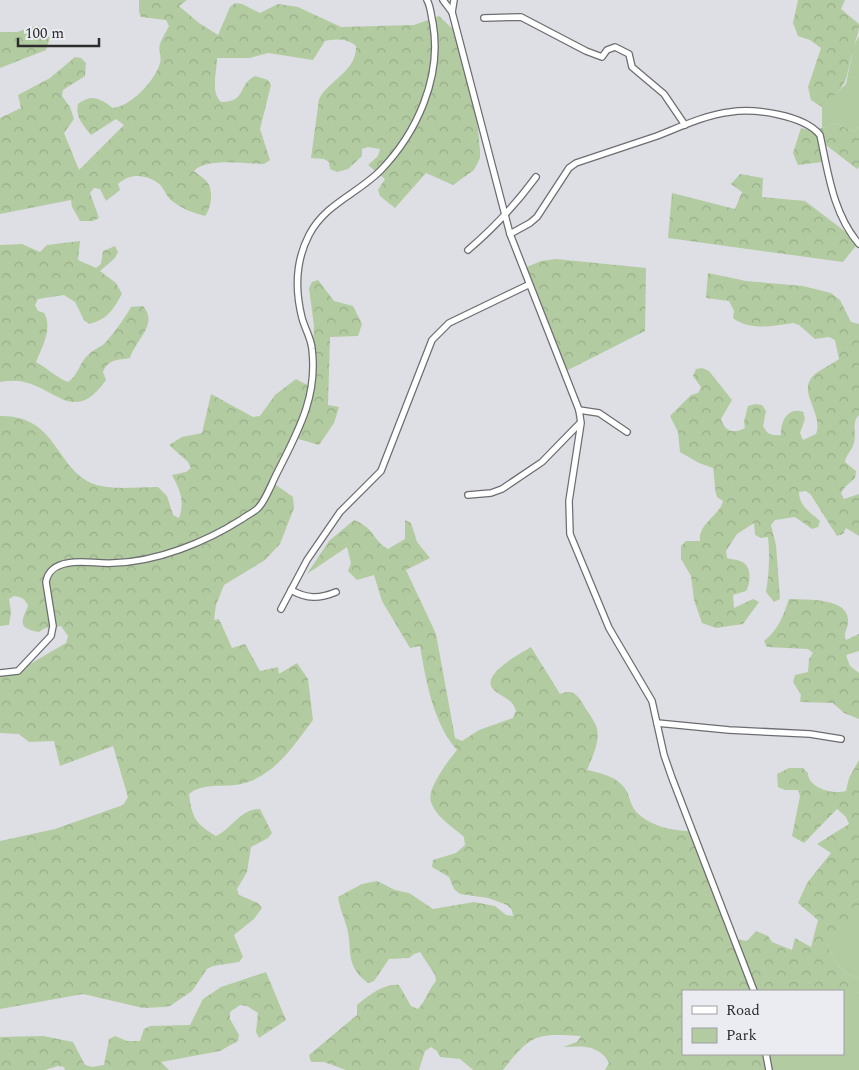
<svg xmlns="http://www.w3.org/2000/svg" width="859" height="1070" viewBox="0 0 859 1070" font-family="Spectral,serif">
  <style>
    .green { fill: #b2cba0 }
    .forest { fill: url(#forest-crowns) }
    .lines { fill: none; stroke-linecap: round; stroke-linejoin: round }
    .street-casing { stroke: #6c6d71; stroke-width: 8 }
    .street { stroke: #fff; stroke-width: 5.5 }
  </style>
  <defs>
    <pattern id="forest-crowns" width="20" height="18" patternUnits="userSpaceOnUse" patternTransform="scale(1.25)"><rect width="20" height="18" fill="#b2cba0"/><path d="M2 6a3 3 0 1 1 6 0M12 15a3 3 0 1 1 6 0" fill="none" stroke="#99ae8a"/></pattern>
  </defs>
  <rect width="100%" height="100%" fill="#dedfe4"/>
  <g class="green">
    <path d="M 859,36 L 859,127 L 854,132 L 836,123 L 822,128 L 822,107 L 846,84 L 854,45 Z"/>
    <path d="M 853,922 L 859,926 L 859,978 C 842,975 832,959 828,944 C 834,933 840,924 853,922 Z"/>
    <path d="M 859,992 L 859,1070 L 767,1070 L 765,1054 L 843,1054 L 843,997 Z"/>
  </g>
  <g class="forest">
    <path d="M 139,0 L 187,0 L 179,6 L 199,23 L 218,35 L 230,7 L 235,3 L 242,4 L 260,13 L 278,4 L 298,7 L 341,27 L 414,25 L 439,16 L 456,32 L 475,98 L 480,151 L 480,158 L 474,170 L 453,185 L 426,173 L 395,208 L 380,196 L 378,190 L 385,179 L 368,165 L 378,156 L 380,149 L 368,147 L 362,149 L 362,156 L 348,169 L 337,172 L 330,169 L 329,162 L 324,159 L 311,158 L 319,99 C 329,80 357,71 356,46 C 346,38 337,39 325,41 L 313,60 L 268,53 L 249,58 L 217,58 C 217,72 210,92 221,102 C 247,102 237,85 255,76 L 268,80 L 271,85 L 260,129 L 270,160 L 264,164 C 246,164 206,157 194,171 C 199,175 207,180 209,185 C 213,194 211,208 205,216 C 194,213 182,209 172,201 C 166,197 164,187 158,183 C 145,174 130,173 118,184 L 120,190 L 106,201 L 100,189 L 94,188 L 90,193 L 99,218 L 93,221 L 80,221 L 72,207 L 71,200 L 0,214 L 0,118 L 21,108 L 18,95 L 50,78 L 75,57 L 81,58 L 86,63 L 85,76 L 63,90 L 62,96 L 70,107 L 74,119 L 64,133 L 79,170 L 124,125 L 116,119 L 91,135 C 83,125 75,117 78,104 C 93,93 100,99 113,108 C 131,106 155,81 160,63 C 162,57 158,50 160,44 C 162,38 166,32 169,26 L 166,20 L 141,17 L 139,12 Z"/>
    <path d="M 798,0 L 845,0 L 841,9 L 859,24 C 859,35 856,37 854,47 C 844,81 852,81 822,107 L 811,100 L 808,87 L 821,48 L 810,40 L 798,36 L 793,23 Z"/>
    <path d="M 35,26 L 42,27 L 50,38 L 46,50 L 0,68 L 0,32 L 17,32 Z"/>
    <path d="M 836,123 L 854,132 L 859,127 L 859,167 L 857,169 L 826,145 L 822,162 L 798,165 L 793,153 L 801,128 L 813,131 Z"/>
    <path d="M 740,174 L 763,178 L 762,197 L 805,201 L 859,242 L 843,262 L 668,238 L 672,193 L 735,209 L 742,192 L 731,184 Z"/>
    <path d="M 80,241 L 78,260 L 96,268 L 101,264 L 103,251 L 115,246 L 118,252 L 115,258 L 100,271 L 116,283 L 122,294 C 112,311 108,319 89,324 L 84,320 L 75,302 L 64,295 L 38,299 L 35,305 L 38,311 L 44,313 C 53,328 42,347 36,362 C 48,368 55,377 68,382 C 78,376 80,361 89,354 C 93,350 98,348 103,345 C 109,340 127,315 131,307 L 143,306 C 159,324 136,339 130,358 C 118,360 108,359 103,372 L 106,380 C 75,424 58,390 24,382 C 16,380 8,381 0,382 L 0,245 L 22,244 L 40,252 L 47,245 Z"/>
    <path d="M 556,259 L 646,268 L 645,331 L 564,372 L 522,269 L 541,261 Z"/>
    <path d="M 708,273 L 746,281 L 803,286 L 831,293 L 840,300 L 851,322 L 859,324 L 859,415 C 851,423 857,433 854,443 C 852,451 846,454 845,462 L 856,471 L 855,478 L 845,487 L 841,493 L 844,499 L 859,494 L 859,536 L 846,528 L 843,534 L 837,536 L 811,495 L 806,491 L 799,492 C 799,506 811,513 820,521 L 818,527 L 812,529 L 795,517 L 775,520 L 771,525 L 776,545 L 780,599 L 774,602 L 766,592 C 769,574 770,556 768,537 L 761,538 L 755,535 L 754,523 L 737,534 L 726,551 L 727,558 C 732,560 736,559 740,561 C 752,564 751,583 746,591 L 733,595 L 734,608 L 753,599 L 759,602 L 743,624 L 716,628 L 702,623 L 694,600 L 691,576 L 681,559 L 681,546 L 686,541 L 700,541 C 698,523 719,517 723,501 L 717,497 C 714,488 715,478 713,468 L 699,463 L 680,452 L 678,432 L 670,416 L 691,395 L 698,393 L 701,387 L 693,376 L 696,369 L 702,368 L 709,371 L 732,400 L 721,419 C 725,432 733,434 745,428 L 744,422 L 748,406 L 755,404 L 762,405 L 766,411 L 763,426 C 767,434 771,436 781,435 C 780,422 788,406 803,412 L 805,419 L 800,433 L 803,440 L 816,434 C 824,414 797,392 813,376 C 820,369 831,365 839,359 L 835,340 L 829,337 L 815,339 L 799,325 L 793,323 C 774,326 749,331 733,318 L 734,311 L 729,301 L 706,298 Z"/>
    <path d="M 318,280 L 334,301 L 353,306 L 362,324 L 358,336 L 330,337 L 328,405 L 339,407 L 334,423 L 319,445 L 295,438 L 272,482 L 293,497 L 294,508 L 280,544 L 265,560 L 224,585 L 216,605 L 214,620 L 219,619 L 232,648 L 245,644 L 260,671 L 278,667 L 279,674 L 297,663 L 308,679 L 313,720 C 294,745 275,776 241,784 C 223,788 204,782 189,794 C 192,818 196,824 216,836 C 233,828 240,809 260,809 L 272,833 L 268,838 L 251,847 L 247,872 L 237,889 L 239,895 L 258,903 L 262,908 L 254,919 L 234,935 L 243,957 L 239,962 L 213,966 L 207,969 L 192,991 L 170,1006 L 163,1007 L 143,1008 L 83,994 L 0,1009 L 0,841 L 55,829 L 123,805 L 128,797 L 113,746 L 60,766 L 54,741 L 29,742 L 19,734 L 0,733 L 0,673 L 18,671 L 66,643 L 68,636 L 61,626 L 45,628 L 39,632 C 19,628 20,624 28,606 C 25,599 22,597 14,596 L 9,599 L 11,612 L 9,625 L 0,626 L 0,416 C 55,415 54,463 89,482 C 106,491 139,487 158,487 L 167,496 L 173,515 L 179,518 C 185,501 180,490 172,475 L 186,472 L 191,468 L 188,462 L 169,445 L 182,437 L 202,433 L 211,394 L 253,417 L 260,416 L 275,395 L 296,379 L 311,387 L 314,326 L 309,288 L 312,282 Z"/>
    <path d="M 354,520 C 375,528 372,540 388,549 L 405,539 L 405,520 L 411,523 L 417,542 L 430,558 L 406,570 L 436,634 L 455,738 L 462,741 L 479,730 L 513,718 L 516,711 C 512,698 504,699 494,690 C 478,676 521,653 531,647 L 560,694 C 577,687 580,701 588,712 C 591,717 596,723 597,729 C 600,743 592,757 587,770 C 600,773 612,775 622,785 C 629,791 629,801 634,809 C 646,825 671,831 690,831 L 734,939 L 747,941 L 756,931 L 768,936 L 772,942 L 792,950 L 795,938 L 811,947 L 818,920 L 798,903 L 807,883 L 831,853 L 817,844 L 849,824 L 846,817 L 837,809 L 804,843 L 792,836 L 800,796 L 798,790 L 785,790 L 778,787 L 777,774 L 789,768 L 803,768 L 808,773 C 808,788 833,795 846,791 L 849,778 L 859,760 L 859,926 C 844,918 835,932 828,944 C 832,959 842,975 859,978 L 859,992 L 844,997 L 843,991 L 683,991 L 683,1054 L 765,1054 L 767,1070 L 605,1070 L 609,1063 C 599,1044 581,1046 563,1047 L 577,1042 L 581,1036 C 536,1033 531,1034 503,1070 L 473,1070 L 460,1059 L 440,1057 L 437,1051 L 431,1047 L 425,1051 L 419,1070 L 346,1070 L 324,1062 L 311,1062 L 309,1055 L 357,1015 L 357,1005 C 368,996 384,983 399,985 L 411,1006 L 418,1009 C 427,999 428,990 436,981 L 435,975 L 420,952 L 414,954 L 409,958 L 389,959 L 374,981 L 368,983 C 344,965 353,951 347,928 C 344,917 340,909 338,897 L 362,884 L 377,881 L 395,890 L 409,893 L 433,909 L 474,902 L 495,906 L 506,915 L 513,916 L 512,910 L 507,905 L 488,898 L 460,894 L 454,889 L 449,877 L 432,867 L 433,860 L 456,853 L 465,845 L 464,837 C 453,827 436,817 431,802 C 426,789 449,760 457,750 C 433,723 426,681 420,646 L 410,648 L 382,601 L 374,575 L 357,580 L 348,571 L 351,563 L 347,547 L 307,574 L 329,541 Z"/>
    <path d="M 789,599 C 805,600 849,597 848,621 C 848,629 843,632 846,640 L 859,634 L 859,651 L 846,655 L 850,666 L 859,673 L 859,719 L 844,713 L 833,703 L 800,702 L 801,695 L 793,682 L 795,675 L 808,672 L 809,659 L 813,653 L 808,649 L 767,647 L 764,641 C 779,629 783,616 789,599 Z"/>
    <path d="M 266,972 L 286,1020 L 259,1038 L 256,1032 L 258,1013 L 247,1006 L 240,1005 L 230,1012 L 230,1019 L 239,1035 L 238,1041 L 220,1051 L 161,1062 L 169,1070 L 65,1070 L 64,1067 L 58,1066 L 45,1070 L 0,1070 L 0,1037 L 43,1036 L 73,1042 L 85,1065 L 92,1067 L 104,1065 L 109,1039 L 115,1036 L 127,1041 L 140,1041 L 144,1029 L 150,1026 L 190,1025 L 203,999 L 221,987 Z"/>
  </g>
  <g class="lines">
    <defs>
      <g id="street">
        <path d="M 443,0 L 452,12 L 510,234 L 579,410 L 581,423 L 569,501 L 570,534 L 609,628 L 652,701 L 664,755 L 672,778 L 754,991"/>
        <path d="M 452,12 L 454,0"/>
        <path d="M 484,18 L 521,17 L 586,51 L 602,57 L 607,50 L 615,47 L 629,54 L 632,67 L 664,94 L 685,125"/>
        <path d="M 510,234 L 530,223 L 537,217 L 569,168 L 576,163 C 603,154 630,145 657,136 C 680,127 705,115 730,112 C 754,108 804,115 820,135 C 828,172 833,214 859,244"/>
        <path d="M 468,250 C 494,228 516,204 536,177"/>
        <path d="M 579,410 L 599,413 L 627,432"/>
        <path d="M 468,495 L 491,493 L 502,489 L 542,462 L 580,423"/>
        <path d="M 291,590 C 307,599 319,599 336,592"/>
        <path d="M 281,609 L 307,560 L 340,512 L 381,471 L 432,340 L 449,323 L 528,285"/>
        <path d="M 0,673 L 18,671 L 51,636 L 53,626 L 46,582 C 48,570 56,565 68,563 C 83,560 98,564 113,563 C 157,562 206,542 242,519 C 247,515 255,512 259,507 C 266,499 271,485 276,475 C 297,433 318,398 312,349 C 311,338 305,329 302,318 C 295,290 295,262 309,235 C 325,204 357,194 380,171 C 417,133 442,77 433,24 C 431,16 431,7 427,0"/>
        <path d="M 657,723 L 729,730 L 810,734 L 841,739"/>
        <path d="M 766,1054 L 769,1070"/>
      </g>
    </defs>
    <use href="#street" class="street-casing"/>
    <use href="#street" class="street"/>
  </g>
  <rect x="682" y="990" width="162" height="65" fill="#ebecf1" stroke="#9f9fa3"/>
  <rect x="692" y="1006" width="25" height="8" fill="#ffffff" stroke="#9f9fa3"/>
  <text x="726" y="1015" font-size="15" fill="#2c2c2e">Road</text>
  <rect x="692" y="1028" width="25" height="15" fill="#b2cba0" stroke="#9f9fa3"/>
  <text x="726" y="1040" font-size="15" fill="#2c2c2e">Park</text>
  <path d="M18 38v8h81v-8" fill="none" stroke="#2c2c2e" stroke-width="2.5"/>
  <text x="25" y="38" font-size="15" fill="#2c2c2e" stroke="#ebecf1" stroke-width="4" paint-order="stroke">100 m</text>
</svg>
